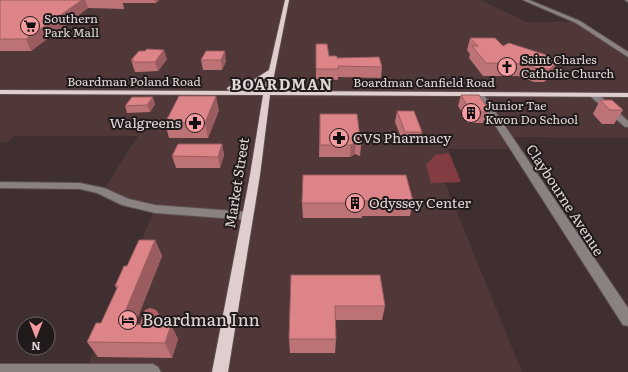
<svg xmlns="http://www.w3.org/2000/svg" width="628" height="372" viewBox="0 0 628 372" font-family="Literata,serif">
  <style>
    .built { fill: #503839 }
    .green { fill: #833d42 }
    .water { fill: #b66267 }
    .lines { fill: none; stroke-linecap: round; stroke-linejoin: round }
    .minor-casing { stroke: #5d4d4e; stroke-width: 2 }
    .major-casing { stroke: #5d4d4e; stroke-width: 2 }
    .minor { fill: #8a8181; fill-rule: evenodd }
    .major { fill: #e0cece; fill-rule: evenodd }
    .wall { fill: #bd7275 }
    .shaded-wall { fill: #9a5c5f }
    .building { fill: #dc8488; stroke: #9a5c5f }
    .labels { text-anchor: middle; stroke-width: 4; stroke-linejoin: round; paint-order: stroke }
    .far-poi-label { font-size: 12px; fill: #e1d6d6; stroke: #211a1a; text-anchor: start }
    .far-street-label { font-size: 12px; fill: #e1d6d6; stroke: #211a1a }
    .poi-label { font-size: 14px; fill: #e1d6d6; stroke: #211a1a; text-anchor: start }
    .street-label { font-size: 14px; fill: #e1d6d6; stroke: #211a1a }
    .far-district-label { font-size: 15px; font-weight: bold; letter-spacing: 1px; fill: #e1d6d6; stroke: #211a1a }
    .near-poi-label { font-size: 17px; fill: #e1d6d6; stroke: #211a1a; text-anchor: start }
  </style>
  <rect width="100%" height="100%" fill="#402f30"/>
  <path class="built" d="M 0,0 L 481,0 L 526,22 L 578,22 L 628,55 L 628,138 L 508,137 L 515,149 L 448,149 L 461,182 L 445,183 L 522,372 L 45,372 L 85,372 L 155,209 L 103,191 L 138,136 L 14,136 L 8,142 L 0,142 Z"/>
  <path class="green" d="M 449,153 L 461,182 L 431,183 L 426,165 L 435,155 Z"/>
  <path class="water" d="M 150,308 L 156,310 L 159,314 L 155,334 L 136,334 L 145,310 Z"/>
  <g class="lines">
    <defs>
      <g id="minor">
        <path d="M 523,0 L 529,0 L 580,21 L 628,52 L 628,57 L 576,23 Z"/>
        <path d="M 625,0 L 628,0 L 628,2 Z"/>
        <path d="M 476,92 L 482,92 L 628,308 L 628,326 L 623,325 L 475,94 Z"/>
        <path d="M 591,93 L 597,93 L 628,121 L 628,127 L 625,127 L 591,97 Z"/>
        <path d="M 0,182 L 80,183 L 104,188 L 129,199 L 155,205 L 248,212 L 252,213 L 253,216 L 252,219 L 248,220 L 155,213 L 122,205 L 97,193 L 80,189 L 0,188 Z"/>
        <path d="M 0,364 L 153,364 L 158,367 L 161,372 L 0,372 Z"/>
      </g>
      <path id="major" d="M 285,0 L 289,0 L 271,91 L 628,93 L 628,97 L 270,95 L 260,175 L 228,372 L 212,372 L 250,175 L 263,95 L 0,94 L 0,90 L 230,91 L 227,89 L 228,87 L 250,82 L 269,70 ZM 267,77 L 264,91 L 232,91 L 254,85 Z"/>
    </defs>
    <use href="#minor" class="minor-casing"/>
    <use href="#major" class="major-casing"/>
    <use href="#minor" class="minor"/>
    <use href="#major" class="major"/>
  </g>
  <g class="wall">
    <path d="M 0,0 L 159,0 L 156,3 L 123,3 L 124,9 L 88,8 L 31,51 L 0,51 Z"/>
    <path d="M 470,38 L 503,46 L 509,43 L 553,71 L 551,76 L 544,82 L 534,82 L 518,76 L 483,76 L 469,58 L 470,54 L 467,50 Z"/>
    <path d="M 316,44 L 329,56 L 382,67 L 381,78 L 338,77 L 338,80 L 316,79 Z"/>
    <path d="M 206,51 L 226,61 L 222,70 L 203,70 L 201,60 Z"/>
    <path d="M 167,59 L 158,71 L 139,72 L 135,72 L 131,60 Z"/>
    <path d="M 461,95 L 489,110 L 485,120 L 484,120 L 483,123 L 468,123 L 458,106 Z"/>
    <path d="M 600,100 L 623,110 L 614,124 L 602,124 L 593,114 Z"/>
    <path d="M 155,104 L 150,112 L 127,113 L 125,106 Z"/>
    <path d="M 219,110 L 208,138 L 169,138 L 165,123 Z"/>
    <path d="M 397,111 L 422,132 L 420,143 L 403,143 L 395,122 Z"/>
    <path d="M 320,114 L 361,145 L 360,156 L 355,154 L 350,157 L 319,157 Z"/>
    <path d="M 222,144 L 224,155 L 220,168 L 176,168 L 172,156 Z"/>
    <path d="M 303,175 L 413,201 L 410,216 L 362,216 L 362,218 L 303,218 L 302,203 Z"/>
    <path d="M 155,240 L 162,256 L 135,324 L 171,325 L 178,339 L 172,358 L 98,357 L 87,342 L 101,323 L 117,289 L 115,286 L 127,266 Z"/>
    <path d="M 291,275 L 385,306 L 382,320 L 335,320 L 336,339 L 335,353 L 290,353 L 289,339 Z"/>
  </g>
  <g class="shaded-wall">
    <path d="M 82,0 L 85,0 L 88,8 L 31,51 L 26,39 Z"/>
    <path d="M 155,0 L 159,0 L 156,3 Z"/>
    <path d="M 164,50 L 167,59 L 158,71 L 155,62 Z"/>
    <path d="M 225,51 L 226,61 L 222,70 L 221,60 Z"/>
    <path d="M 559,59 L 551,76 L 544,82 L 553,62 Z"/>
    <path d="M 216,96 L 219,110 L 208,138 L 205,123 Z"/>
    <path d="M 153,97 L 155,104 L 150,112 L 147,105 Z"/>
    <path d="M 356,142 L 355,154 L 350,157 L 351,145 Z"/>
    <path d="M 222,144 L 224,155 L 220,168 L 218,157 Z"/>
    <path d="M 155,240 L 162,256 L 129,339 L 120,324 Z"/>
    <path d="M 171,325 L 178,339 L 172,358 L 165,343 Z"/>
  </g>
  <g class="building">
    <path d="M 0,0 L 82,0 L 26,39 L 0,39 Z"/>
    <path d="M 470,38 L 495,38 L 503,46 L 509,43 L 559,59 L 553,62 L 556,63 L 550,69 L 539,69 L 522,64 L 486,63 L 472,46 L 478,46 Z"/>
    <path d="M 316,44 L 327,44 L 329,56 L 337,56 L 337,58 L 379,57 L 382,67 L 338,66 L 338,69 L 316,69 Z"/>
    <path d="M 147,49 L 164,50 L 155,62 L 132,62 L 134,60 L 131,60 L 139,51 L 145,51 Z"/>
    <path d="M 206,51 L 225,51 L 221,60 L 201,60 Z"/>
    <path d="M 461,95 L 479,95 L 489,110 L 485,110 L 487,112 L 471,112 Z"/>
    <path d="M 179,96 L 216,96 L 205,123 L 165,123 Z"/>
    <path d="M 132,97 L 153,97 L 147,105 L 125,106 Z"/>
    <path d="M 600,100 L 612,100 L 623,110 L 610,110 Z"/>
    <path d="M 397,111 L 414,111 L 422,132 L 405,132 Z"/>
    <path d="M 320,114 L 357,114 L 361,145 L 356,142 L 351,145 L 320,145 Z"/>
    <path d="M 178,144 L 222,144 L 218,157 L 172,156 Z"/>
    <path d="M 303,175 L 406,175 L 413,201 L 363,201 L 364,203 L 302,203 Z"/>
    <path d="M 139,240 L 155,240 L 120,324 L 171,325 L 165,343 L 87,342 L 96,323 L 101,323 L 118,286 L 115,286 L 124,266 L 127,266 Z"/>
    <path d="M 291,275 L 380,275 L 385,306 L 335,306 L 336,339 L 289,339 Z"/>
  </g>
  <defs>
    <symbol id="supermarket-disc" viewBox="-11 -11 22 22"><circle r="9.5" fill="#f49b9f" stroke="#211a1a"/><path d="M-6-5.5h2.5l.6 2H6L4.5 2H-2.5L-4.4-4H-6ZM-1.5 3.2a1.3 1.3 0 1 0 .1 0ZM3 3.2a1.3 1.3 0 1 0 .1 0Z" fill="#111"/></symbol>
    <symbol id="church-disc" viewBox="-11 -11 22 22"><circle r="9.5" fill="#f49b9f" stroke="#211a1a"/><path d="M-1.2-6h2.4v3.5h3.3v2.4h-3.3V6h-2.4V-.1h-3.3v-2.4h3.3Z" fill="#111"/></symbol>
    <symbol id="building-disc" viewBox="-11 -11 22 22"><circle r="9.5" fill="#f49b9f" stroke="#211a1a"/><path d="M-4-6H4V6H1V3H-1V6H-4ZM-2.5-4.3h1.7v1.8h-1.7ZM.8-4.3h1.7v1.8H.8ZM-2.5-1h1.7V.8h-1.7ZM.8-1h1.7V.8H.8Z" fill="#111"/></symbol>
    <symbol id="pharmacy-disc" viewBox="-11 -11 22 22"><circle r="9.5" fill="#f49b9f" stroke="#211a1a"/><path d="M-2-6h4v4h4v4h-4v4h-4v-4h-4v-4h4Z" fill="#111"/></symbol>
    <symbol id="hotel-disc" viewBox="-11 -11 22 22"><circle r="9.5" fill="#f49b9f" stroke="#211a1a"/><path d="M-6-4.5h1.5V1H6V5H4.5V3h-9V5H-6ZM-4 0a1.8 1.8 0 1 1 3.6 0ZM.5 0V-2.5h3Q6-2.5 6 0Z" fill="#111"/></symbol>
  </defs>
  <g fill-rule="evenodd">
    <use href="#supermarket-disc" x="19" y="15" width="22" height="22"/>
    <use href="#church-disc" x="496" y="56" width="22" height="22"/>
    <use href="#building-disc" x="460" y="102" width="22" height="22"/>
    <use href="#pharmacy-disc" x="184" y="112" width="22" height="22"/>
    <use href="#pharmacy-disc" x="328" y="127" width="22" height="22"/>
    <use href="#building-disc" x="344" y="192" width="22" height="22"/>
    <use href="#hotel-disc" x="117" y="309" width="22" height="22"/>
  </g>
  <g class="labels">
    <g class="far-poi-label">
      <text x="44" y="23">Southern<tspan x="44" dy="14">Park Mall</tspan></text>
      <text x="521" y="64">Saint Charles<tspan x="521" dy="14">Catholic Church</tspan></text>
      <text x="485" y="110">Junior Tae<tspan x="485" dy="14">Kwon Do School</tspan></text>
    </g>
    <g class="far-street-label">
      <text x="134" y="86">Boardman Poland Road</text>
      <text x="424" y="87">Boardman Canfield Road</text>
    </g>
    <g class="poi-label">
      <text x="181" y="128" text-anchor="end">Walgreens</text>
      <text x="353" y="143">CVS Pharmacy</text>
      <text x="369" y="208">Odyssey Center</text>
    </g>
    <g class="street-label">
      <text transform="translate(237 183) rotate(-81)" y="5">Market Street</text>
      <text transform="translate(565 200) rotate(57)" y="5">Claybourne Avenue</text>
    </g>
    <g class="far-district-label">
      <text x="282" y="90">BOARDMAN</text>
    </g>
    <g class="near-poi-label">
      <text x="142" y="326">Boardman Inn</text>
    </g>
  </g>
  <g transform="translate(36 336) rotate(180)"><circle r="19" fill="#211a1a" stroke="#6e6565"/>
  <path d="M0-3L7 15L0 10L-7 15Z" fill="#f49b9f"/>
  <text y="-6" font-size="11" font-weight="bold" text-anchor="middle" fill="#e1d6d6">N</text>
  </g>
</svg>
